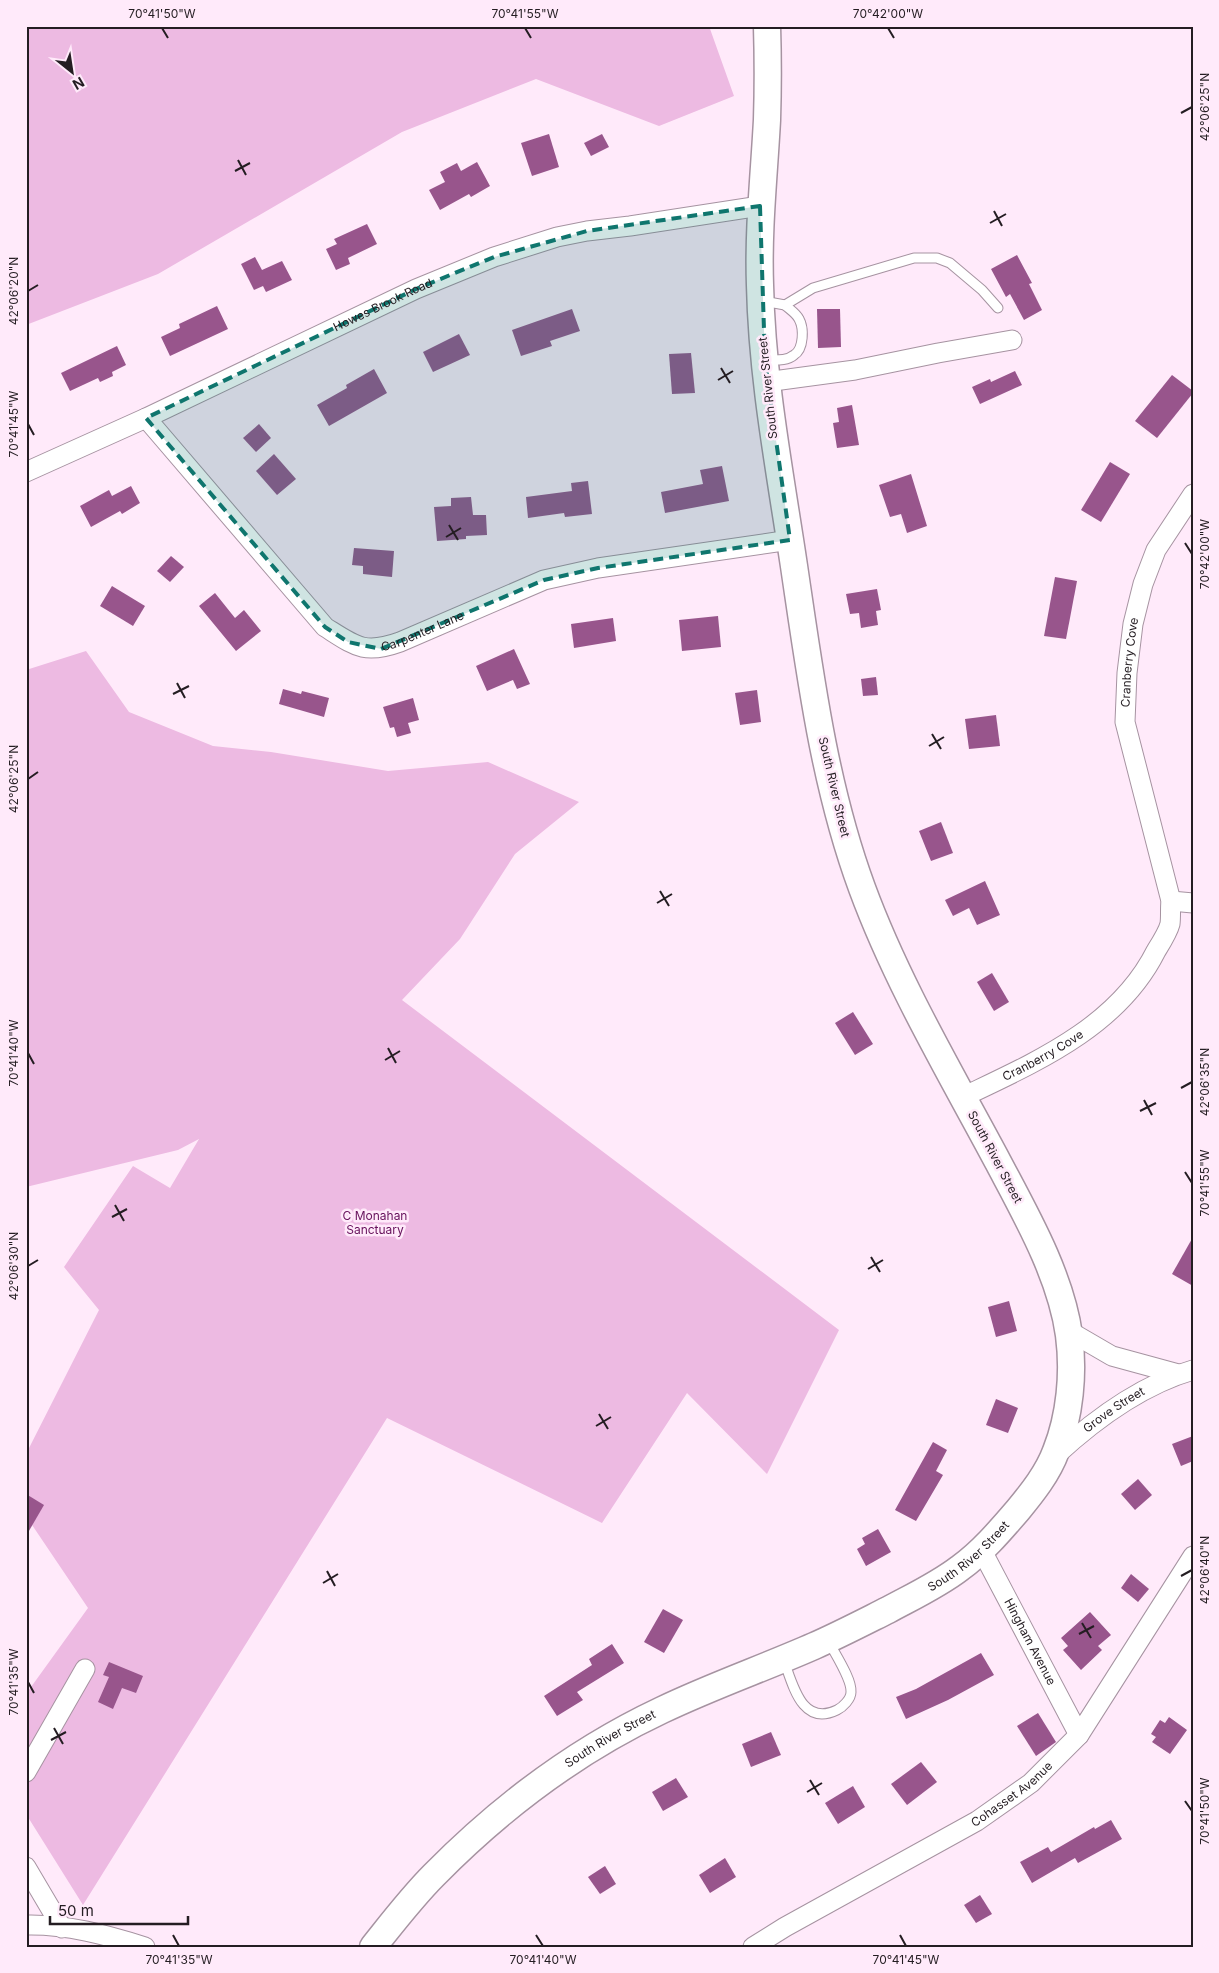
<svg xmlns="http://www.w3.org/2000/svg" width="1219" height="1973" viewBox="0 0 1219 1973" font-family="Inter,sans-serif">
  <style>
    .green { fill: #edbae2 }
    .building { fill: #98558c }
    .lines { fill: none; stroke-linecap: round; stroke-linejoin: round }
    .lane-casing { stroke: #a693a1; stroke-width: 11 }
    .street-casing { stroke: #a693a1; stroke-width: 21 }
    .secondary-casing { stroke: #a693a1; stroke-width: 29 }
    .lane { stroke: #fff; stroke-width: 9 }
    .street { stroke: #fff; stroke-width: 19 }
    .secondary { stroke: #fff; stroke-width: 26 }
    .marked { fill: #0f766e; fill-opacity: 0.2; stroke: #0f766e; stroke-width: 4; stroke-dasharray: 10 6; stroke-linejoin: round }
    .ticks { fill: none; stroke: #241d22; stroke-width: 2 }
    .labels { text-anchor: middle; stroke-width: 5; stroke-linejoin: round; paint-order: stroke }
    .street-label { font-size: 12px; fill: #241d22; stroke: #ffeafa }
    .park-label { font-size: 12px; fill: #66105b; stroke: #ffeafa }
    .neatline { fill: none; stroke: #241d22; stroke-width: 2 }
    .ticks-label { font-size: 12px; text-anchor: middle; fill: #241d22 }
  </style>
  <rect width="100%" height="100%" fill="#ffeafa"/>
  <g class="green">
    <path d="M 26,26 L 709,26 L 734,96 L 659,126 L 536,79 L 402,132 L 158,274 L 26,325 Z"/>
    <path d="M 86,651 L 129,712 L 213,746 L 271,752 L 388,771 L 488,762 L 579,802 L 515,854 L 460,939 L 402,1000 L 839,1330 L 767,1474 L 687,1393 L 602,1523 L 387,1418 L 83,1905 L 26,1814 L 26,1694 L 88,1608 L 26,1516 L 26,1454 L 99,1310 L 64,1267 L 133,1166 L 170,1188 L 199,1139 L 178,1150 L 26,1187 L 26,670 Z"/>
  </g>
  <g class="building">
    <path d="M 549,134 L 559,167 L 532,176 L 521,143 Z"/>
    <path d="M 602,134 L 609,147 L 591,156 L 584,143 Z"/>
    <path d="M 477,162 L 490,186 L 471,197 L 469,194 L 440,210 L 429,190 L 445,182 L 440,172 L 457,163 L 461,171 Z"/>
    <path d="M 367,224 L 377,244 L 348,258 L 350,264 L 336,270 L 326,249 L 337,244 L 334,239 Z"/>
    <path d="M 1017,255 L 1032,283 L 1029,284 L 1042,310 L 1024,320 L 1010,294 L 1006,297 L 991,269 Z"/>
    <path d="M 255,257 L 262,270 L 282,261 L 292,280 L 266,292 L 263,286 L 254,290 L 241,264 Z"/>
    <path d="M 217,306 L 228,329 L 170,356 L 161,337 L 180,328 L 179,324 Z"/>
    <path d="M 572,309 L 580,331 L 550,341 L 552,346 L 521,356 L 512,330 Z"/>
    <path d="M 817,309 L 840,309 L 841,347 L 818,348 Z"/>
    <path d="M 459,334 L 470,355 L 433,372 L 423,352 Z"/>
    <path d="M 117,346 L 126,365 L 112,372 L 113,376 L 100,382 L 98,378 L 70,391 L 61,373 Z"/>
    <path d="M 691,353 L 695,393 L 672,394 L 669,354 Z"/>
    <path d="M 374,369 L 387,393 L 329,426 L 317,405 L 347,388 L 346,385 Z"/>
    <path d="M 1015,371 L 1022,385 L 980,404 L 972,387 L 990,379 L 991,382 Z"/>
    <path d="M 1172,375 L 1193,391 L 1193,393 L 1157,438 L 1135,421 Z"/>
    <path d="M 852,405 L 859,445 L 837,448 L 833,423 L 839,422 L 837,408 Z"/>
    <path d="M 259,424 L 271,438 L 256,452 L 243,438 Z"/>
    <path d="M 274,454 L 296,479 L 277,495 L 256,471 Z"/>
    <path d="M 1110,462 L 1130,474 L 1101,522 L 1081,510 Z"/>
    <path d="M 722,466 L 729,501 L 665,513 L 661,492 L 703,484 L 700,470 Z"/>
    <path d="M 911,474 L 927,526 L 907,533 L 901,514 L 890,517 L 879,485 Z"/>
    <path d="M 588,481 L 592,514 L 565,517 L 564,513 L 528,518 L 526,497 L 572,491 L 571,483 Z"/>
    <path d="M 131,486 L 140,503 L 122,514 L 120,511 L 91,527 L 80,506 L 109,490 L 112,496 Z"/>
    <path d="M 471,497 L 473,515 L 486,515 L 487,535 L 466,536 L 466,539 L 437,541 L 434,507 L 451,506 L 451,498 Z"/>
    <path d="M 354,548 L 394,551 L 392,577 L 363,574 L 363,566 L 352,565 Z"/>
    <path d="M 171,556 L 184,567 L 170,582 L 157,571 Z"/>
    <path d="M 1055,577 L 1077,581 L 1066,639 L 1044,636 Z"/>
    <path d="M 112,586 L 145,606 L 133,626 L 100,606 Z"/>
    <path d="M 877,589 L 881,610 L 876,611 L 878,625 L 861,628 L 859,613 L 850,614 L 846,594 Z"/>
    <path d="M 215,593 L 235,618 L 244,610 L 261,631 L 236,651 L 199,606 Z"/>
    <path d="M 718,616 L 721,647 L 682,651 L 679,620 Z"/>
    <path d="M 613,618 L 616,641 L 574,648 L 571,624 Z"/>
    <path d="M 514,649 L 530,684 L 517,689 L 513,680 L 487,691 L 476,666 Z"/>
    <path d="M 876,677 L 878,695 L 863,696 L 861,679 Z"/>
    <path d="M 283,689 L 301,694 L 302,691 L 329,698 L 324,717 L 279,704 Z"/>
    <path d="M 757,690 L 761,722 L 740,725 L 735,693 Z"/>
    <path d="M 413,698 L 419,720 L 408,723 L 411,733 L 397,737 L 394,727 L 390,728 L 383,707 Z"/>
    <path d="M 996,715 L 1000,746 L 969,749 L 965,719 Z"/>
    <path d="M 941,822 L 953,853 L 931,861 L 919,831 Z"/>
    <path d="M 985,881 L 1000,915 L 977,925 L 969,908 L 953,916 L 945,900 Z"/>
    <path d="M 992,973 L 1009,1002 L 994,1011 L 977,982 Z"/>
    <path d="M 853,1012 L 873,1044 L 855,1055 L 835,1023 Z"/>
    <path d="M 1193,1237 L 1193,1286 L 1172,1274 Z"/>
    <path d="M 1009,1301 L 1017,1331 L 996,1337 L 988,1307 Z"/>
    <path d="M 996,1399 L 1018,1408 L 1008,1433 L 986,1425 Z"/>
    <path d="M 1193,1436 L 1193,1461 L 1181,1466 L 1172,1444 Z"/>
    <path d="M 933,1442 L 947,1450 L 936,1471 L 943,1475 L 916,1521 L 895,1510 Z"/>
    <path d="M 1138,1479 L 1152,1495 L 1135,1510 L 1121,1494 Z"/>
    <path d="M 26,1494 L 44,1505 L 26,1536 Z"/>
    <path d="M 878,1529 L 891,1552 L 866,1566 L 857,1549 L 865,1544 L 862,1538 Z"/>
    <path d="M 1131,1574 L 1149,1589 L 1138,1602 L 1121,1588 Z"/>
    <path d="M 663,1609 L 683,1620 L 664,1653 L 644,1642 Z"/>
    <path d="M 1090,1612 L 1111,1635 L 1098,1646 L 1102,1650 L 1081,1670 L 1063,1650 L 1068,1646 L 1061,1638 Z"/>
    <path d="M 612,1644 L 624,1663 L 577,1692 L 583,1700 L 557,1716 L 544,1696 L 592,1665 L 589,1659 Z"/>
    <path d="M 981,1653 L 994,1675 L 948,1700 L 906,1719 L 896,1697 L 916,1689 Z"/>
    <path d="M 109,1662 L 143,1676 L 136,1693 L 122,1688 L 113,1709 L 98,1702 L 109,1677 L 103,1675 Z"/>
    <path d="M 1038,1713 L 1056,1742 L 1036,1756 L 1017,1726 Z"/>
    <path d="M 1169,1717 L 1187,1730 L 1170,1754 L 1152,1742 L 1156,1737 L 1151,1734 L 1160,1720 L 1165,1723 Z"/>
    <path d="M 771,1732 L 781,1755 L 751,1767 L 742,1744 Z"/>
    <path d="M 921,1762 L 937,1782 L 907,1805 L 891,1784 Z"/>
    <path d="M 676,1778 L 688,1797 L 663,1811 L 652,1792 Z"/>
    <path d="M 853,1786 L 865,1807 L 838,1824 L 825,1803 Z"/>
    <path d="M 1111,1820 L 1122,1839 L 1078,1863 L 1075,1858 L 1032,1883 L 1020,1862 L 1048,1847 L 1051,1852 L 1094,1827 L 1095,1829 Z"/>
    <path d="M 725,1858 L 736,1877 L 710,1893 L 699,1875 Z"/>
    <path d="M 605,1866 L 616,1884 L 600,1894 L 588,1877 Z"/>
    <path d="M 980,1895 L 992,1914 L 976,1923 L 964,1905 Z"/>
  </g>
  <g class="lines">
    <defs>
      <g id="lane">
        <path d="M 763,301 L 785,305 L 813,288 L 914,258 L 937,258 L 950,263 L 982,290 L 998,308"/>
        <path d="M 767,360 C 777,360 787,361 794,355 C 804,349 804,328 799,319 C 796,313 789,309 785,305"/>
        <path d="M 784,1661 C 793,1685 802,1727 837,1710 C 843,1707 851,1699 851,1692 C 852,1679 835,1654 829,1642"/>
      </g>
      <g id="street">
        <path d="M 766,382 L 855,370 L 938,353 L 1012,340"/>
        <path id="s1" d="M 146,418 L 325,627 C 355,646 364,655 400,642 L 544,580 L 598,568 L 790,540"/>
        <path id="s2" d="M 26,472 L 146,418 L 416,289 L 494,257 L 557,237 L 587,231 L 630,226 L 760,206"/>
        <path d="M 1171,901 L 1193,903"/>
        <path id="s3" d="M 963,1097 C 1036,1062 1118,1027 1156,951 C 1161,943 1168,932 1170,924 C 1171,916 1170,908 1171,901 L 1125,722 L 1127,673 L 1133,624 L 1143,584 L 1156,550 L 1193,494"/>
        <path d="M 1069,1331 L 1112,1356 L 1178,1374"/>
        <path id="s4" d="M 1055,1456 C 1095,1419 1141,1385 1193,1370"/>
        <path id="s5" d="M 981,1549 L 1079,1735"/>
        <path d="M 26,1772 L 85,1669"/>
        <path d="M 26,1867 L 62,1928"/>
        <path d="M 26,1925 C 66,1924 107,1935 145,1947"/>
        <path id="s6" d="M 753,1947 L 785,1927 L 977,1821 L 1031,1783 L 1079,1735 L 1193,1556"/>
      </g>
      <g id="secondary">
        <path id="s7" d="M 373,1947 C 393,1922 412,1897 434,1875 C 500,1808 577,1750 662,1710 C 712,1686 764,1668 814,1646 C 839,1635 864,1622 888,1610 C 912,1597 938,1585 960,1568 C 981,1553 1000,1531 1018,1510 C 1032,1493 1048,1473 1056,1451 C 1070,1416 1074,1373 1069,1335 C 1061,1276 1026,1215 998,1162 C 950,1072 897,983 862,888 C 824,785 810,674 794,566 C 780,472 762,380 760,285 C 758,230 764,176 767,120 C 768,89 768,58 767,26"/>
      </g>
    </defs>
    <use href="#lane" class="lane-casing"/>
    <use href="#street" class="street-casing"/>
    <use href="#secondary" class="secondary-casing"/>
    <use href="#lane" class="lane"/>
    <use href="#street" class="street"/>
    <use href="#secondary" class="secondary"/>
  </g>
  <path class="marked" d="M 760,206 L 765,361 L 790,540 L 598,568 L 544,580 L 381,649 L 348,642 L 325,627 L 146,418 L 416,289 L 494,257 L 587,231 Z"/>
  <path class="ticks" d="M 162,28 L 168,38M 525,28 L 531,38M 888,28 L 894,38M 1181,113 L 1192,107M 238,160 L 246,175M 235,171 L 250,163M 994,211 L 1002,226M 990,223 L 1006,214M 28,291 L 38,285M 721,368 L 730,383M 718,380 L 733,371M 28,424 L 34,435M 449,525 L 458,540M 446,537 L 461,528M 1185,543 L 1192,554M 177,683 L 185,698M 173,694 L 189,686M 932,734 L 941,749M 929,746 L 944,737M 28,779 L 38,772M 660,891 L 669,906M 657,903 L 672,894M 388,1048 L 396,1063M 28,1053 L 34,1064M 385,1060 L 400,1051M 1181,1088 L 1192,1082M 1144,1100 L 1152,1115M 1140,1111 L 1156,1103M 1185,1172 L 1192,1183M 115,1205 L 124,1221M 112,1217 L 127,1209M 871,1257 L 880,1272M 28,1266 L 38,1260M 868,1269 L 883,1260M 599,1414 L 608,1429M 596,1426 L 611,1417M 327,1571 L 335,1586M 1181,1576 L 1192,1570M 323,1583 L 338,1574M 1082,1623 L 1091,1638M 1079,1634 L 1094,1626M 28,1682 L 34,1693M 54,1728 L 63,1744M 51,1740 L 66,1732M 810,1780 L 819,1795M 807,1792 L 822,1783M 1185,1801 L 1192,1811M 173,1935 L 179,1946M 536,1935 L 543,1946M 900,1935 L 906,1946"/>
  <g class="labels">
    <g class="street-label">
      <text dy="4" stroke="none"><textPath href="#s2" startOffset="394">Howes Brook Road</textPath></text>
      <text transform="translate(768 388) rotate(-96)" y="4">South River Street</text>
      <text dy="4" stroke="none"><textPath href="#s1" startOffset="381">Carpenter Lane</textPath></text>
      <text dy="4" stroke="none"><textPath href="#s3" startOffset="545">Cranberry Cove</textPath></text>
      <text transform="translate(834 787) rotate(77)" y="4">South River Street</text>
      <text dy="4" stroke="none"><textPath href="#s3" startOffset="90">Cranberry Cove</textPath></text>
      <text transform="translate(995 1157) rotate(62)" y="4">South River Street</text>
      <text dy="4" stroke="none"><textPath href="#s4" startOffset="75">Grove Street</textPath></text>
      <text dy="4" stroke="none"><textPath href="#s7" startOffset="722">South River Street</textPath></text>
      <text dy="4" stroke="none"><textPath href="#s5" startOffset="105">Hingham Avenue</textPath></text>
      <text dy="4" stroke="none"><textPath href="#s7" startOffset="318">South River Street</textPath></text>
      <text dy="4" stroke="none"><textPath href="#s6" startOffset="301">Cohasset Avenue</textPath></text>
    </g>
    <g class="park-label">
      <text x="375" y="1220">C Monahan<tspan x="375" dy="14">Sanctuary</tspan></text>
    </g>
  </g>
  <rect width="1219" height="1973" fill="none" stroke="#ffeafa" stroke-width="55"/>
  <g transform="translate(72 72) rotate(150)" stroke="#ffeafa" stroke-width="4" paint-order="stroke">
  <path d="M0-4L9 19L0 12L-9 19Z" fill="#241d22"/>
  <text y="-8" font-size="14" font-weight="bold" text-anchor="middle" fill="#241d22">N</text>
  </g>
  <path d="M50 1916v8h138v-8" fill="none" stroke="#241d22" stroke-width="2.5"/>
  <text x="58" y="1916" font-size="15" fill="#241d22" stroke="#ffeafa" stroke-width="4" paint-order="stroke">50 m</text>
  <rect x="28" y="28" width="1164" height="1918" class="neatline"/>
  <g class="ticks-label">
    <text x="162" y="18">70°41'50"W</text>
    <text x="525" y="18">70°41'55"W</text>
    <text x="888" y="18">70°42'00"W</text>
    <text transform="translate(1205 107) rotate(-90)" y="4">42°06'25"N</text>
    <text transform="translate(14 291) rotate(-90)" y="4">42°06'20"N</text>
    <text transform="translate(14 424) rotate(-90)" y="4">70°41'45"W</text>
    <text transform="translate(1205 554) rotate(-90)" y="4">70°42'00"W</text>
    <text transform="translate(14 779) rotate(-90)" y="4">42°06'25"N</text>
    <text transform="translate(14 1053) rotate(-90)" y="4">70°41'40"W</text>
    <text transform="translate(1205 1082) rotate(-90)" y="4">42°06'35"N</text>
    <text transform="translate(1205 1183) rotate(-90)" y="4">70°41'55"W</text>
    <text transform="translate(14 1266) rotate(-90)" y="4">42°06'30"N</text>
    <text transform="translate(1205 1570) rotate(-90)" y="4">42°06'40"N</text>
    <text transform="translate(14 1682) rotate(-90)" y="4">70°41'35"W</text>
    <text transform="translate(1205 1811) rotate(-90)" y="4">70°41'50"W</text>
    <text x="179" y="1964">70°41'35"W</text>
    <text x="543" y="1964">70°41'40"W</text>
    <text x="906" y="1964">70°41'45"W</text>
  </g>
</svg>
